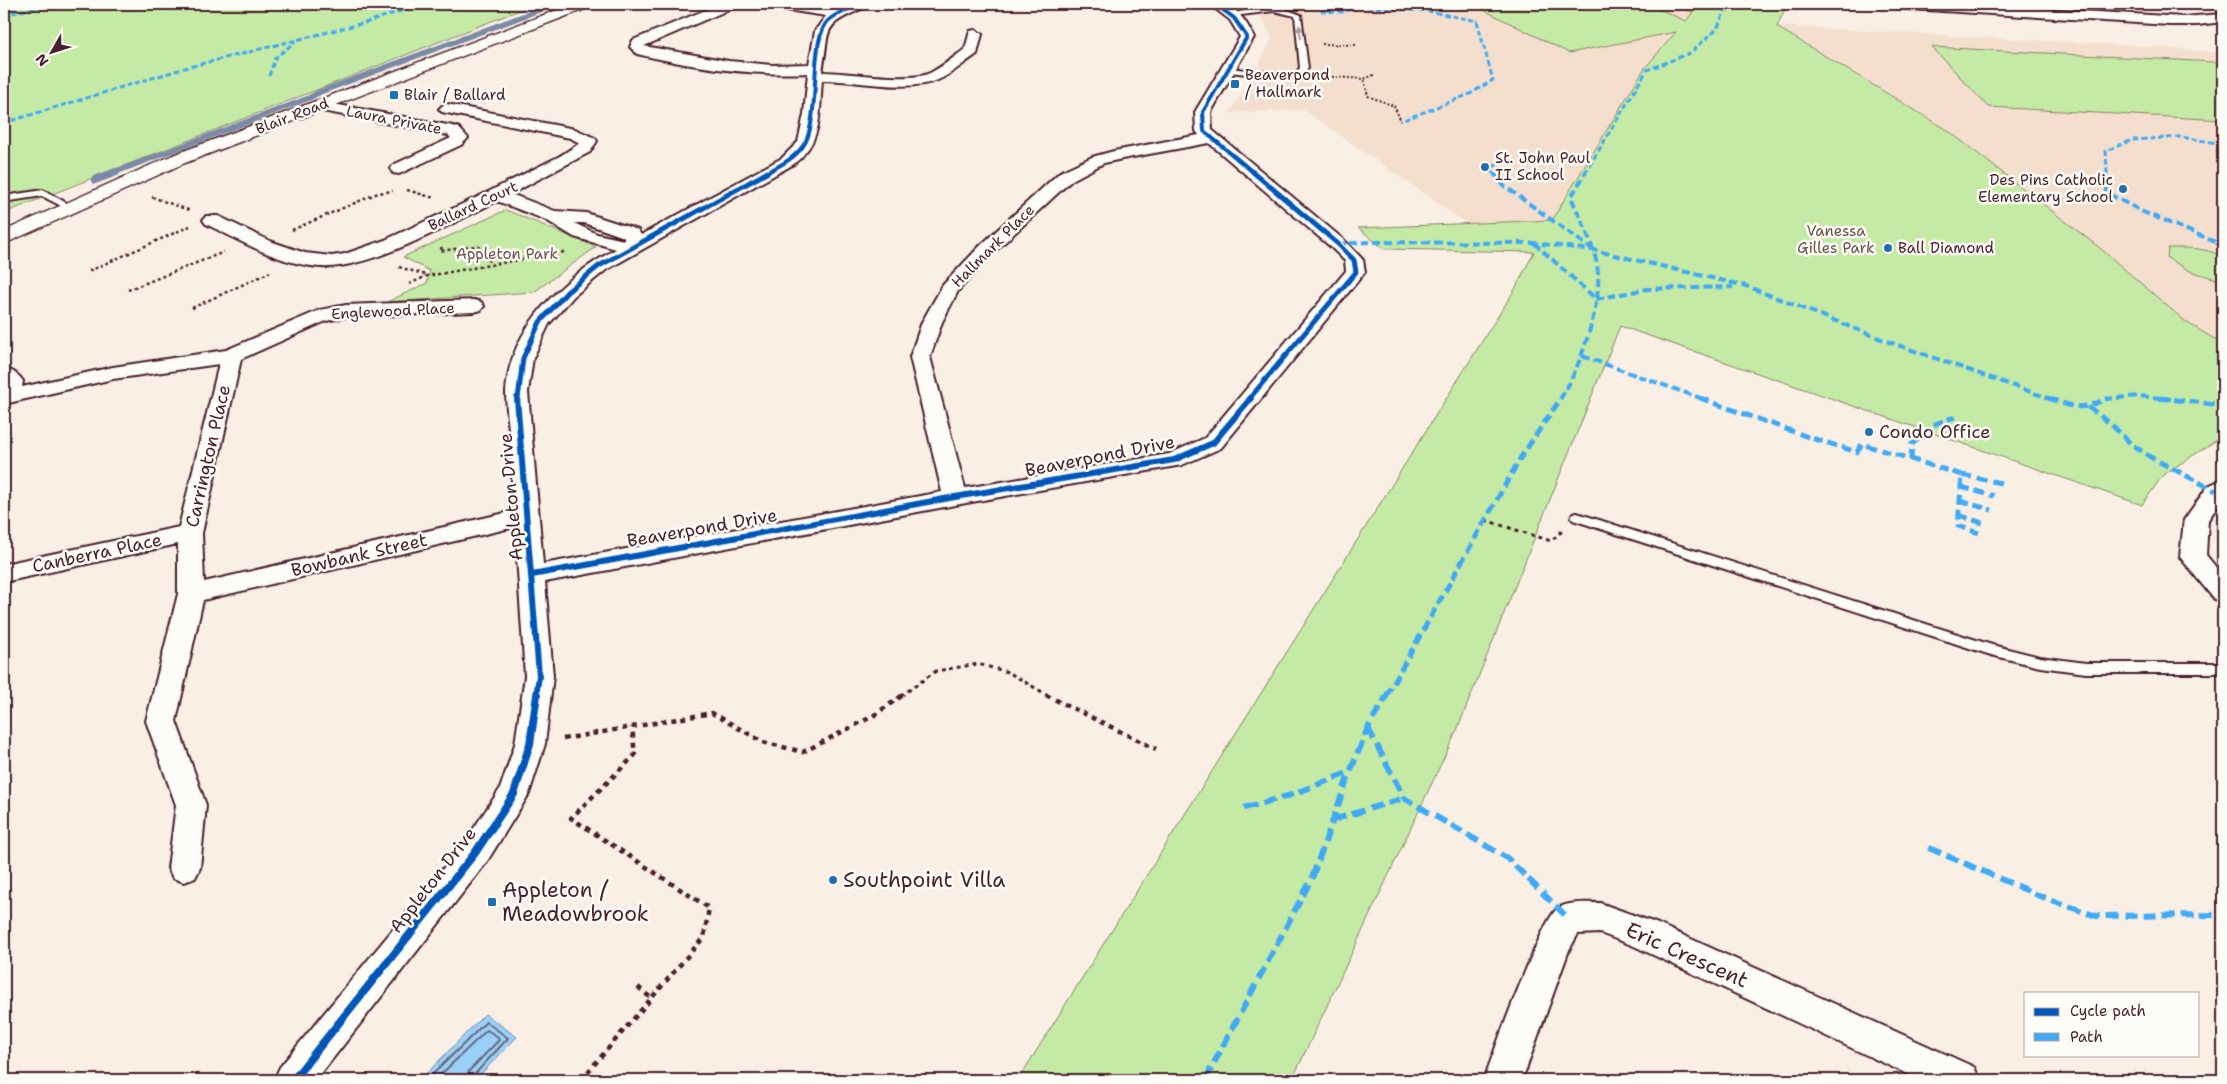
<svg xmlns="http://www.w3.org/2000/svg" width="2227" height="1084" viewBox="0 0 2227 1084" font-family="'Shantell Sans',sans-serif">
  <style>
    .built { fill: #f4dfce }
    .green { fill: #c4eaa5; stroke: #878468 }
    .water { fill: #99d0f8; stroke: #7989a6 }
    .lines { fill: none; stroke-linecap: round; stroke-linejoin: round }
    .shore { stroke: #6a667d; stroke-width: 2 }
    .stream-far1 { stroke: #7989a6; stroke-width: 5.5 }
    .stream { stroke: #7989a6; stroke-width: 8 }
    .service-casing { stroke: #4a1f2b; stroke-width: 4 }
    .minor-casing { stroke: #4a1f2b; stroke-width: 4 }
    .secondary-casing { stroke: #4a1f2b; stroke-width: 3 }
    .path-far3 { stroke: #4a1f2b; stroke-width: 2; stroke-dasharray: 2 2; stroke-linecap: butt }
    .path-far2 { stroke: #4a1f2b; stroke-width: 2.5; stroke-dasharray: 3 3; stroke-linecap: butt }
    .path-far1 { stroke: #4a1f2b; stroke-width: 3; stroke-dasharray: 4 4; stroke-linecap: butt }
    .path { stroke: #4a1f2b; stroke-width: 4.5; stroke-dasharray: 5 5; stroke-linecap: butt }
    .service { fill: #fdfcf7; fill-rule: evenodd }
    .minor { fill: #fdfcf7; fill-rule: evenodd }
    .secondary { fill: #fdfcf7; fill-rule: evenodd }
    .quiet-far3 { stroke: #3fa9f5; stroke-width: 3; stroke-dasharray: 5.5 3; stroke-linecap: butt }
    .quiet-far2 { stroke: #3fa9f5; stroke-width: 4; stroke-dasharray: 8 4; stroke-linecap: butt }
    .quiet-far1 { stroke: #3fa9f5; stroke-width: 5; stroke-dasharray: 10 5; stroke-linecap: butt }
    .quiet { stroke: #3fa9f5; stroke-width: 6; stroke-dasharray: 13 6; stroke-linecap: butt }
    .cycleway-far3-casing { stroke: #fdfcf7; stroke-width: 5.5 }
    .cycleway-far2-casing { stroke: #fdfcf7; stroke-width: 8 }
    .cycleway-far1-casing { stroke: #fdfcf7; stroke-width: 9 }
    .cycleway-casing { stroke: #fdfcf7; stroke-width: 11 }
    .cycleway-far3 { stroke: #0057b8; stroke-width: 4 }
    .cycleway-far2 { stroke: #0057b8; stroke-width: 5 }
    .cycleway-far1 { stroke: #0057b8; stroke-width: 6 }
    .cycleway { stroke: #0057b8; stroke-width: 8 }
    .oneway { fill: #ac999b }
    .poi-dot { fill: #1f6fb2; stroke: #fdfcf7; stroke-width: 2 }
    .labels { text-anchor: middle; stroke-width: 5; stroke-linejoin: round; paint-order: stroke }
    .far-poi-label { font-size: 15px; fill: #4a1f2b; stroke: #fdfcf7; text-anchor: start }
    .far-street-label { font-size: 15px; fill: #4a1f2b; stroke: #fdfcf7 }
    .far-park-label { font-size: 15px; fill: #68524a; stroke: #fdfcf7 }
    .poi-label { font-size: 18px; fill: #4a1f2b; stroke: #fdfcf7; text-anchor: start }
    .street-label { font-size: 18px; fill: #4a1f2b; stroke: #fdfcf7 }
    .near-poi-label { font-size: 21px; fill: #4a1f2b; stroke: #fdfcf7; text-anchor: start }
    .near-street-label { font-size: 21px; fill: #4a1f2b; stroke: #fdfcf7 }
  </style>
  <rect width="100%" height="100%" fill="#f9efe4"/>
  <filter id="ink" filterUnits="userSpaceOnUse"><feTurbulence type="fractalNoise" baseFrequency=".02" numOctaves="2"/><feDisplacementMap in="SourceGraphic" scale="10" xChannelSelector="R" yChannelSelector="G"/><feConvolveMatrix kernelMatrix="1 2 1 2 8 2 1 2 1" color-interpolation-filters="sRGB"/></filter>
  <g filter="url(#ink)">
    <g class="built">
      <path d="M 1243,4 L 1663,4 L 1694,12 L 1644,69 L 1552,220 L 1466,223 L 1304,110 L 1229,113 L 1251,80 L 1272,39 L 1264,20 L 1250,7 Z"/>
      <path d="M 1777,26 L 2140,46 L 2223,53 L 2223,344 L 2186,322 L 2101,249 L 1946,129 Z"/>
    </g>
    <g class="green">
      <path d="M 4,4 L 535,4 L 4,213 Z"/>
      <path d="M 1472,4 L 1648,4 L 1686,21 L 1693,12 L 1663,4 L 1787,4 L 1777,27 L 1946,129 L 2101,249 L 2186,322 L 2223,344 L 2223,436 L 2163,475 L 2142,505 L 1620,326 L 1457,730 L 1292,1080 L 1018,1080 L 1515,289 L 1534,252 L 1384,249 L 1358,228 L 1552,220 L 1644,69 L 1676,32 L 1569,53 Z"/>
      <path d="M 1932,47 L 2214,62 L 2223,69 L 2223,120 L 1988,107 Z"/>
      <path d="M 506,210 L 596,247 L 534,292 L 387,302 L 427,283 L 430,271 L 403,257 Z"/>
      <path d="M 2168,248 C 2187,248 2206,247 2223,257 L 2223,281 L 2190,271 L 2167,258 Z"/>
    </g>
    <path class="water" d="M 485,1014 L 517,1037 L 475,1080 L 420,1080 Z"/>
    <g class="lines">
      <g class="shore">
        <path d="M 427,1080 L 486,1022 L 508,1038 L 474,1075 L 472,1080"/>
        <path d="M 435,1080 L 487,1030 L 498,1037 L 499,1040 L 469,1071 L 466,1080"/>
      </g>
      <path class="stream-far1" d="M 113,173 L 309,98 L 320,92 L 555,4"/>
      <path class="stream" d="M 95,180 L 116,172"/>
      <defs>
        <g id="service">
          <path d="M 1258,8 L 1282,8 L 1301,15 L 1308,68 L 1299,79 L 1228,72 L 1224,70 L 1228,68 L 1294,75 L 1300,68 L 1295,16 L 1274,11 L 1233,16 L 1230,14 Z"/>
          <path d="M 43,190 L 74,207 L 67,209 L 42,196 L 4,202 L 4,196 Z"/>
          <path d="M 1577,513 L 1992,645 L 2040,657 L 2086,663 L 2223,663 L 2223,673 L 2086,673 L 2040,667 L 1991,655 L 1573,520 L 1571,517 L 1573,514 Z"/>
        </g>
        <g id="minor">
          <path d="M 720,4 L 736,4 L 735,7 L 644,46 L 729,61 L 772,65 L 809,64 L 815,31 L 826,16 L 774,8 L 768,4 L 797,4 L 837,10 L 851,4 L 867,4 L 866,7 C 819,27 831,27 822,72 C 849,72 909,83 930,73 C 942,67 954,57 965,49 L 970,31 L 975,30 L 982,34 L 977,54 C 965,62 952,74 938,80 C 908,93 855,80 822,80 C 819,115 823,140 794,164 L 606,270 L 574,296 L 549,324 L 533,358 L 528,392 L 543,564 L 942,492 L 910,357 L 922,322 L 943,285 L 980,246 L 1060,172 L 1092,157 L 1114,151 L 1199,135 L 1196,131 L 1195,112 L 1240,37 L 1230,20 L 1209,4 C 1214,4 1220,3 1225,4 C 1238,8 1248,25 1254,37 L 1211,112 L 1212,130 L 1344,240 L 1363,260 L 1365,272 L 1221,448 L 1182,465 L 955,505 L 545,582 L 553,676 L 545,744 L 529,794 L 486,863 L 316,1080 L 274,1080 L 280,1067 L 464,843 L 500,789 L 515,744 L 525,676 L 515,527 L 203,600 L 176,721 L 206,805 L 200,868 L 195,878 L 184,882 L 173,878 L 168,868 L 176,805 L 146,721 L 178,594 L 178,544 L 4,582 L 4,564 L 179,527 L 219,364 L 113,379 L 4,404 L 4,368 C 12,370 18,374 23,381 L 22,387 L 113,367 L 226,350 L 320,310 L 346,305 L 474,300 L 481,302 L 484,306 L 481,310 L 474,312 L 346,317 L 326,321 L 241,359 L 202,533 L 204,582 L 514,511 C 512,484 511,457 509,430 C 508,418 506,405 506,392 C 510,327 562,279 616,249 L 574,237 L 546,220 L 497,201 C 452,223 370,270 320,267 C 279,264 241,241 206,224 L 203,220 L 206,216 L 218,216 L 270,241 L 305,253 L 332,256 L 345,254 L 385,240 L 484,194 L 560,156 L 580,143 L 570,138 L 442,112 L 439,109 L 442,106 L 447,104 L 575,129 L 595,138 L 597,141 L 590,152 L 511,194 L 555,211 L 586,213 L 638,230 L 641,235 L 782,158 L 798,142 L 804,114 L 808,73 C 752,76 692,67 637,54 L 630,47 L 633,40 ZM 1209,143 L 1332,248 L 1345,261 L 1346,271 L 1205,438 L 1169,454 L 965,488 L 930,357 L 942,322 L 958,291 L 992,254 L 1072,180 L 1104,163 L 1122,159 ZM 574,223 L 584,223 L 624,237 L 624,240 L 597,234 Z"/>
          <path d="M 1888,4 L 1961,4 L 2183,17 L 2223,14 L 2223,22 L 2197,25 L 2170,25 L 1894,8 Z"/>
          <path d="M 317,101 L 453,126 L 459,128 L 468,138 L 461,145 L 399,174 L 393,173 L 391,169 L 393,165 L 451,138 L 448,135 L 312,109 L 309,106 L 312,103 Z"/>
          <path d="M 2223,479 L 2223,498 L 2208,520 L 2206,555 L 2223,576 L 2223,602 L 2214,599 L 2180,557 L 2184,520 L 2208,486 Z"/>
          <path d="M 1600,903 L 1658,924 L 1974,1067 L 1980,1080 L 1920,1080 L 1634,946 L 1600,933 L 1578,934 L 1569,950 L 1522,1080 L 1484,1080 C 1493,1054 1542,918 1558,908 C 1570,901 1587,903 1600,903 Z"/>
        </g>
        <path id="secondary" d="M 573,4 L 592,4 L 590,7 L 185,163 L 4,244 L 4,231 L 173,155 Z"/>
      </defs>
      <use href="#service" class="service-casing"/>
      <use href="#minor" class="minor-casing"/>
      <use href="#secondary" class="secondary-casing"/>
      <g class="path-far3">
        <path d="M 1322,44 L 1356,45"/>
        <path d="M 1374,75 L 1364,79 L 1368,96 L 1394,106 L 1401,121"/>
        <path d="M 1320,76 L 1364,79"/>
      </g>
      <g class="path-far2">
        <path d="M 407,190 L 434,198"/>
        <path d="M 152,197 L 191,211"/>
        <path d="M 292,230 L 378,193 L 393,191"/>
        <path d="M 442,247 L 440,251 L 476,246 L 481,248 L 483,254 L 492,263"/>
        <path d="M 399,267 L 426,275"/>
        <path d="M 89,271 L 190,226"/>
        <path d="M 409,284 L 427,276 L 564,252"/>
        <path d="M 128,290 L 224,252"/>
        <path d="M 192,308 L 270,272"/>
      </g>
      <g class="path-far1">
        <path d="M 1485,520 L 1551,541 L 1562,531"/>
        <path d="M 901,696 L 936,671 L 978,664 L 1008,672 L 1049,696"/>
      </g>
      <g class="path">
        <path d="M 1046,695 L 1156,749"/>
        <path d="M 563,739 L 712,713 L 763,742 L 803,752 L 873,716 L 903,695"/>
        <path d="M 638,987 L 651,998"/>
        <path d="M 581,1080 L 704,937 L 709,908 L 571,818 L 635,755 L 632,727"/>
      </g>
      <use href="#service" class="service"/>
      <use href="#minor" class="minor"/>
      <use href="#secondary" class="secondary"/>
      <g class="quiet-far3">
        <path d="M 1342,5 L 1427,11 L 1477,21 L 1493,80 L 1470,94 L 1401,121"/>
        <path d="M 1321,11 L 1343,12 L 1355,8"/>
        <path d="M 4,15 L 51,4"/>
        <path d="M 269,76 L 275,58 L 295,42"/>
        <path d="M 4,123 L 185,68 L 368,22 L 422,4"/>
        <path d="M 1494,173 L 1491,170 L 1499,162"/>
        <path d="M 1585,173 L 1647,70 L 1690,53 L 1717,29 L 1728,4"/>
        <path d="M 2107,173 L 2106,151 L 2132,140 L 2181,137 L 2223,144"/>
      </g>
      <g class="quiet-far2">
        <path d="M 1493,172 L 1503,185 L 1592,249"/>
        <path d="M 2106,172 L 2107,193 L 2143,212 L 2223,245"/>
        <path d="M 1534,243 L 1596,299 L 1647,289 L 1733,287"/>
        <path d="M 1338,244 L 1368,242 L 1534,243 L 1593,250 L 1746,286 L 1889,342 L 2051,399"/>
        <path d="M 1582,356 L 1703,399"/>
        <path d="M 1560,399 C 1579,372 1601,306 1598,273 C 1596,247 1581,221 1571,197 L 1586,172"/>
        <path d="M 2105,399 L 2139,396 L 2171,399"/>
      </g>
      <g class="quiet-far1">
        <path d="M 1700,398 L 1808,437 L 1857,452 L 1862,444 L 1962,475 L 1958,526 L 1979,533"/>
        <path d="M 2048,398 C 2076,408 2080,411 2108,398"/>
        <path d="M 2159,398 L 2223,405"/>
        <path d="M 2088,407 L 2110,423 L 2131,444 L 2152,458 L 2216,491"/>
        <path d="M 1911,460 L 1912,444 L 1937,423 L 1955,417"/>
        <path d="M 1962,475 L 2001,483"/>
        <path d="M 1961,487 L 1994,496"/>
        <path d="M 1960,501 L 1992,510"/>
        <path d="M 1959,515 L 1985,524"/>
        <path d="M 1386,696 L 1521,457 L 1561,398"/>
      </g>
      <g class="quiet">
        <path d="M 1368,728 L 1404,798 L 1507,858 L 1569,919"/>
        <path d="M 1244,808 L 1288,796 L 1350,772"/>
        <path d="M 1333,820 L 1404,798"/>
        <path d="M 1929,848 L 2040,896 L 2096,916 L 2223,915"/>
        <path d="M 1205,1080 L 1312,878 L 1350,772 L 1368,728 L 1387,695"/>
      </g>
      <defs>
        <g id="cycleway-far3">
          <path d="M 1215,4 L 1234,18 L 1247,37 L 1203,112 L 1204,131 L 1254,173"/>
          <path d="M 766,173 C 779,166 794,159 803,146 C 816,129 814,77 817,55 C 818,44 820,31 827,22 C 835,13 850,9 861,4"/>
        </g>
        <g id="cycleway-far2">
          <path d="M 518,399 L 523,358 L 540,322 L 567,292 L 599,266 L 768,172"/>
          <path d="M 1249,399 L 1356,272 L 1354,260 L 1338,244 L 1253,172"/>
        </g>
        <g id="cycleway-far1">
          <path d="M 517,398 L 539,676 L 536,696"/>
          <path d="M 532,575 L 955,497 L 1174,460 L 1213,443 L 1251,398"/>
        </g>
        <path id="cycleway" d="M 293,1080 L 475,853 L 514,794 L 530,744 L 537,695"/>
      </defs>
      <use href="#cycleway-far3" class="cycleway-far3-casing"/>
      <use href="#cycleway-far2" class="cycleway-far2-casing"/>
      <use href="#cycleway-far1" class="cycleway-far1-casing"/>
      <use href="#cycleway" class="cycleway-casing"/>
      <use href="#cycleway-far3" class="cycleway-far3"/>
      <use href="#cycleway-far2" class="cycleway-far2"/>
      <use href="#cycleway-far1" class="cycleway-far1"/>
      <use href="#cycleway" class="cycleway"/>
    </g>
    <defs><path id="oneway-solid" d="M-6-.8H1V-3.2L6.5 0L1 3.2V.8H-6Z" transform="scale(1.25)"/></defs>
    <use class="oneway" href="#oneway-solid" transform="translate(1300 32) rotate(-97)"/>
  </g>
  <g class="poi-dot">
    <rect x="1230" y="79" width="10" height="10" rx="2.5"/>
    <rect x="389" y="90" width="10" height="10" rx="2.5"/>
    <circle cx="1485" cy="167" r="5"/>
    <circle cx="2123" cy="189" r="5"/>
    <circle cx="1888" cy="248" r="5"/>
    <circle cx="1869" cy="432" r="5"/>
    <circle cx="833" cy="880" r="5"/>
    <rect x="487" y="897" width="10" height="10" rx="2.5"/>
  </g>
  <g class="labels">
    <g class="far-poi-label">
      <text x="1245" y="80">Beaverpond<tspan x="1245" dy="17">/ Hallmark</tspan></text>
      <text x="404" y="100">Blair / Ballard</text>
      <text x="1495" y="163">St. John Paul<tspan x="1495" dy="17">II School</tspan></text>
      <text x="2113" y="185" text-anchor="end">Des Pins Catholic<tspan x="2113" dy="17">Elementary School</tspan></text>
      <text x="1898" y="253">Ball Diamond</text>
    </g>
    <g class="far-street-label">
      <text transform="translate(292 116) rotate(-21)" y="5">Blair Road</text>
      <text transform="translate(394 120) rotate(11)" y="5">Laura Private</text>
      <text transform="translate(473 206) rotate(-25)" y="5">Ballard Court</text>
      <text transform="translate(993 246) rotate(-45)" y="5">Hallmark Place</text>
      <text transform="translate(393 311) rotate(-3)" y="5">Englewood Place</text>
    </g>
    <g class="far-park-label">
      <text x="1836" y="236">Vanessa<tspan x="1836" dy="17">Gilles Park</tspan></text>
      <text x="507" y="259">Appleton Park</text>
    </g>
    <g class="poi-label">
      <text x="1879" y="438">Condo Office</text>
    </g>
    <g class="street-label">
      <text transform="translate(208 456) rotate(-77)" y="6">Carrington Place</text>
      <text transform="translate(1100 456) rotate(-11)" y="6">Beaverpond Drive</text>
      <text transform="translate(511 497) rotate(-95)" y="6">Appleton Drive</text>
      <text transform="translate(702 528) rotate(-10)" y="6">Beaverpond Drive</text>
      <text transform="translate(97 553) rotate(-12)" y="6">Canberra Place</text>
      <text transform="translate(359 555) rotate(-13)" y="6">Bowbank Street</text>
      <text transform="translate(433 880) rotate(-52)" y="6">Appleton Drive</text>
    </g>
    <g class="near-poi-label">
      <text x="843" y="887">Southpoint Villa</text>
      <text x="502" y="897">Appleton /<tspan x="502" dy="24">Meadowbrook</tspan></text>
    </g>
    <g class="near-street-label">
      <text transform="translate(1687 955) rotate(24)" y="7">Eric Crescent</text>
    </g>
  </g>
  <rect width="2227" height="1084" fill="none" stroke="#fdfcf7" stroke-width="20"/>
  <rect x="10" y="10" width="2207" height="1064" fill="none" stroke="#4a1f2b" stroke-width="2" filter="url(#ink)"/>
  <rect x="2024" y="992" width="175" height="65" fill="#fdfcf7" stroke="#b5a4a5"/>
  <rect x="2034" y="1008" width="25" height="8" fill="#0057b8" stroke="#b5a4a5"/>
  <text x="2070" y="1016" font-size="15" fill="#4a1f2b">Cycle path</text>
  <rect x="2034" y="1033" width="25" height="8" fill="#3fa9f5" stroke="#b5a4a5"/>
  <text x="2070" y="1042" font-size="15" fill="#4a1f2b">Path</text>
  <g transform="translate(52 52) rotate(231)" stroke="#fdfcf7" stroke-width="4" paint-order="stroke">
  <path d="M0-4L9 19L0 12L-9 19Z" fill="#4a1f2b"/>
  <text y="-8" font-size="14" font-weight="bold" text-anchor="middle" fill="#4a1f2b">N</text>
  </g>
</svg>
